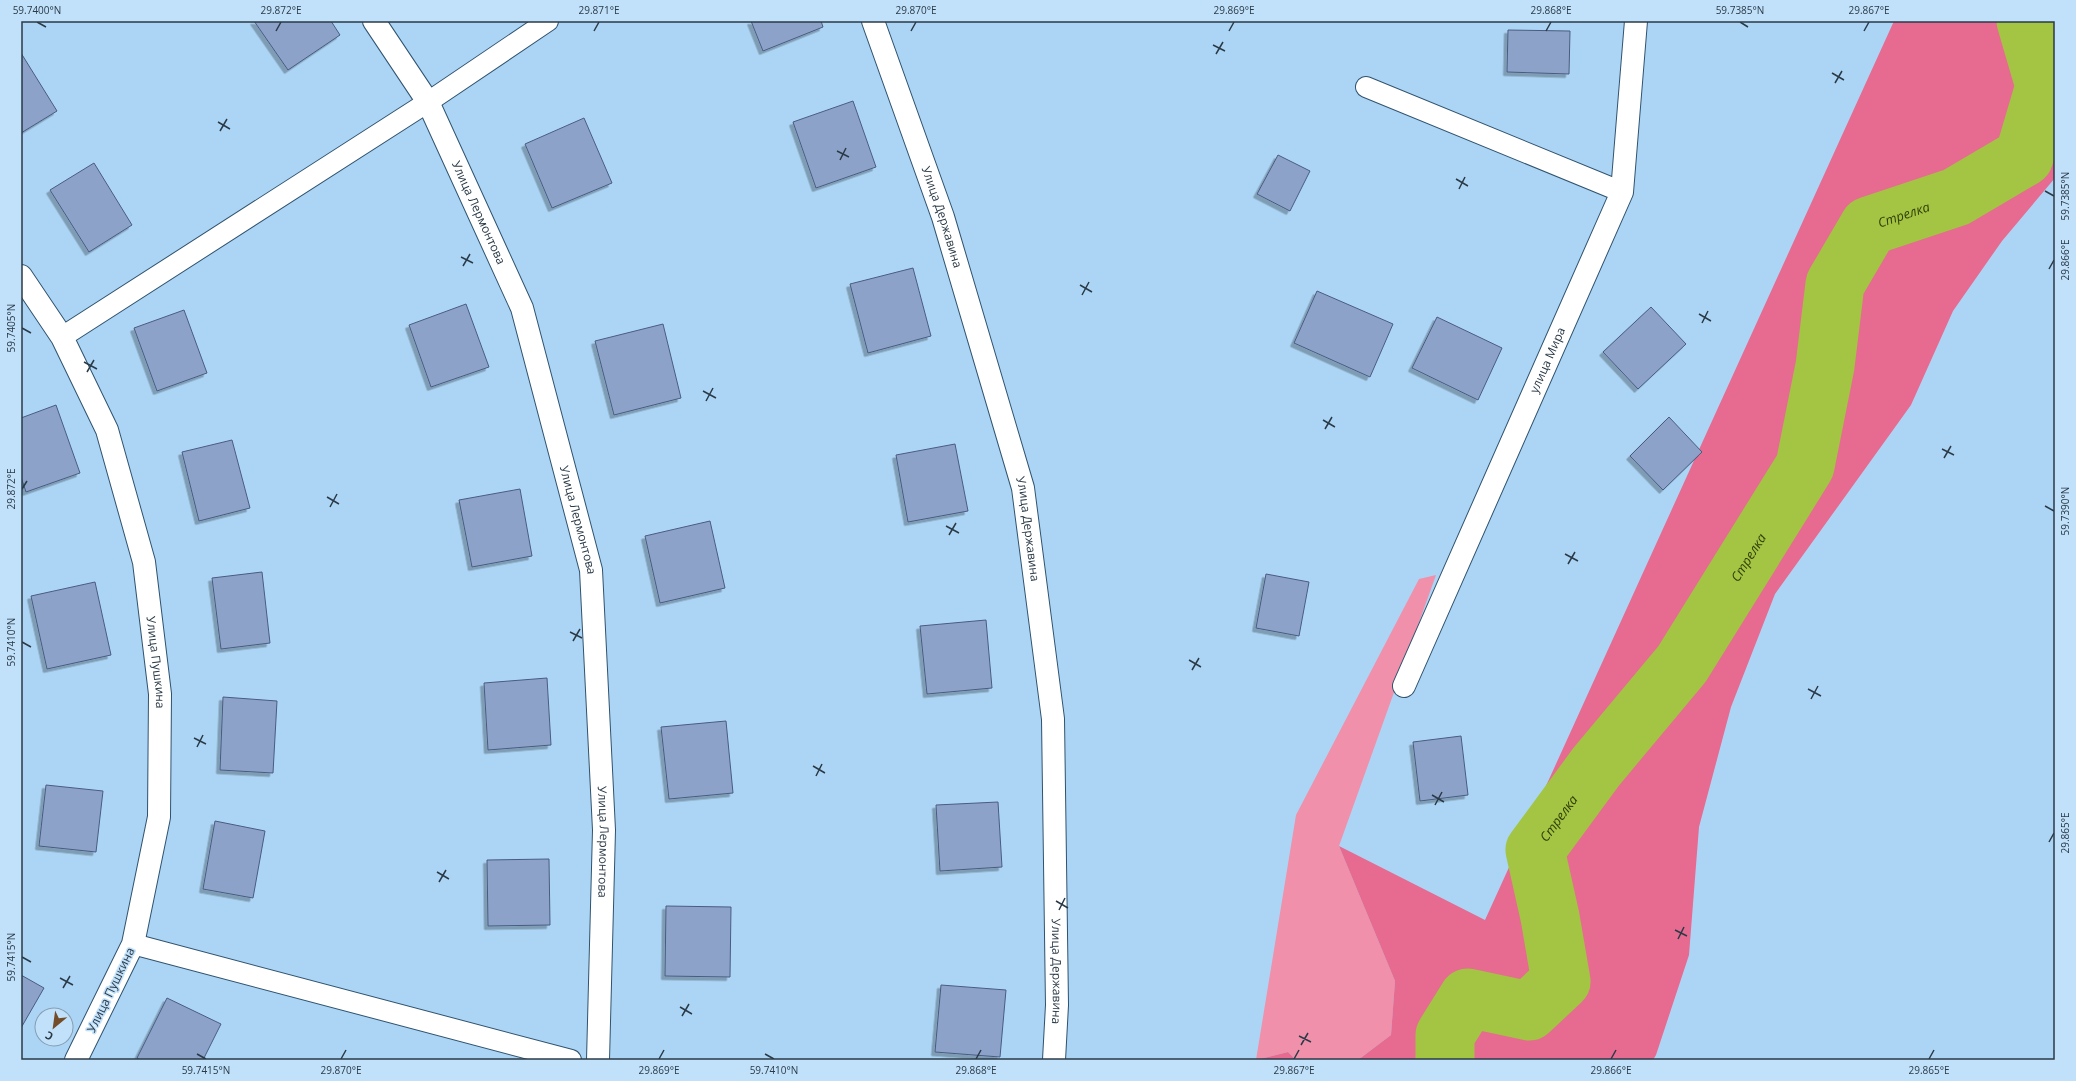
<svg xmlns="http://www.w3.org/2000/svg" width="2076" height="1081" viewBox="0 0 2076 1081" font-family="'Open Sans',sans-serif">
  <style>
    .green { fill: #f090aa }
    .forest { fill: #e76a90 }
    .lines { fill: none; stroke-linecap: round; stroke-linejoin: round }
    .river { stroke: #a3c543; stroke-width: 59 }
    .building { fill: #8da2c9; stroke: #495c80; filter: url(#shadow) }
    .service-casing { stroke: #2f536f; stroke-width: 22 }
    .minor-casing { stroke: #2f536f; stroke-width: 24 }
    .service { stroke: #fff; stroke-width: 20 }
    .minor { stroke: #fff; stroke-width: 22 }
    .ticks { fill: none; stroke: #2a3a47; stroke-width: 1.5 }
    .labels { text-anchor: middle; stroke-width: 3; stroke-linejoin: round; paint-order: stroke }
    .street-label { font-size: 12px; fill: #2a3a47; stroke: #c1e1fb }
    .water-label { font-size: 13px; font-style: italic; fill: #303d07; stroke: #c1e1fb }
    .neatline { fill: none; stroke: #2a3a47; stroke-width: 1.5 }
    .ticks-label { font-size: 10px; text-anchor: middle; fill: #2a3a47 }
  </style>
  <defs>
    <filter id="shadow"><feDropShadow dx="-3.5" dy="3.5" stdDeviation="0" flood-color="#0004"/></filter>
  </defs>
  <rect width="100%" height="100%" fill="#acd5f5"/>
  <path class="green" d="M 1436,575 L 1339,846 L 1395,981 L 1391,1035 L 1358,1060 L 1296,1060 L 1288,1052 L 1256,1060 L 1296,815 L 1419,579 Z"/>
  <g class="forest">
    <path d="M 1894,21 L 2055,21 L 2055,178 L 2002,241 L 1953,311 L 1911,405 L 1775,594 L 1731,707 L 1699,827 L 1689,955 L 1656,1055 L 1653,1060 L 1358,1060 L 1391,1035 L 1395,981 L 1339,846 L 1485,920 Z"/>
    <path d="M 1288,1052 L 1296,1060 L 1256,1060 Z"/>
  </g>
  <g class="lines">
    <path class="river" id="s1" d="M 1445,1060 L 1445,1035 L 1468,998 L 1529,1011 L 1561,981 L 1550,917 L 1535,850 L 1596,767 L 1682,664 L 1805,466 L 1825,366 L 1835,284 L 1869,226 L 1956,197 L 2024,157 L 2045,86 L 2026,21"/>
  </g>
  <g class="building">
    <path d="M 254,21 L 331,21 L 340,35 L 288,70 Z"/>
    <path d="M 751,21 L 821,21 L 823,27 L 763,51 Z"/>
    <path d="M 1508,30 L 1570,31 L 1569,74 L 1507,72 Z"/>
    <path d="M 21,53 L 57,111 L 21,133 Z"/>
    <path d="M 853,101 L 876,167 L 816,188 L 793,122 Z"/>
    <path d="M 584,118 L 612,183 L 552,208 L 525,144 Z"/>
    <path d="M 1278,155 L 1310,171 L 1290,211 L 1257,194 Z"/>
    <path d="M 94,163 L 132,225 L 89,252 L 50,190 Z"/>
    <path d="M 913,268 L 931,336 L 868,353 L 850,284 Z"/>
    <path d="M 1317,291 L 1393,324 L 1370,377 L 1294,343 Z"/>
    <path d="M 466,304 L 489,367 L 431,387 L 409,325 Z"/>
    <path d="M 1651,307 L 1686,344 L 1638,389 L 1603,352 Z"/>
    <path d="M 184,310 L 207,373 L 157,391 L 134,328 Z"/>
    <path d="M 1437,317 L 1502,348 L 1478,400 L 1412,368 Z"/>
    <path d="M 663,324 L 681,398 L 614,415 L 595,341 Z"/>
    <path d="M 56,405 L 80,473 L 26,492 L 21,477 L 21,418 Z"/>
    <path d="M 1669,417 L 1702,452 L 1663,490 L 1630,456 Z"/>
    <path d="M 232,440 L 250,508 L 199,521 L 182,452 Z"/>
    <path d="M 955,444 L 968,511 L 908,522 L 896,455 Z"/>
    <path d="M 520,489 L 532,556 L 472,567 L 459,500 Z"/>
    <path d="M 710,521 L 725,588 L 660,603 L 645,536 Z"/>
    <path d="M 262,572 L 270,643 L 221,649 L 212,578 Z"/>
    <path d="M 1266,574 L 1309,582 L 1299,636 L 1256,628 Z"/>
    <path d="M 95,582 L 111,655 L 47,669 L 31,596 Z"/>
    <path d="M 986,620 L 992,688 L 927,694 L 920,626 Z"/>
    <path d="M 547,678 L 551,745 L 488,750 L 484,683 Z"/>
    <path d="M 223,697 L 277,701 L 273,773 L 220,770 Z"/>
    <path d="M 726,721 L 733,793 L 669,799 L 661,727 Z"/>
    <path d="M 1461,736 L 1468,795 L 1420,801 L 1413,742 Z"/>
    <path d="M 46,785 L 103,791 L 96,852 L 39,846 Z"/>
    <path d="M 998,802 L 1002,867 L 940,871 L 936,805 Z"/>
    <path d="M 215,821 L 265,831 L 253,898 L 203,889 Z"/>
    <path d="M 549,859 L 550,925 L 488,926 L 487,860 Z"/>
    <path d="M 666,906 L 731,907 L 730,977 L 665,976 Z"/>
    <path d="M 21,975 L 44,988 L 21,1028 Z"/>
    <path d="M 941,985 L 1006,990 L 1000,1057 L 935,1052 Z"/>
    <path d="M 167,998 L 221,1024 L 203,1060 L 140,1060 L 137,1058 Z"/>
  </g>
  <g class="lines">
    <defs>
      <g id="service">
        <path d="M 1366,87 L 1622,192"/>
        <path d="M 62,337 L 428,102 L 548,21"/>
        <path d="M 133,944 L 571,1060"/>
      </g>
      <g id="minor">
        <path id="s2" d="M 374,21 L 428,102 L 522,308 L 591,570 L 604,830 L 598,1060"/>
        <path id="s3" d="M 873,21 L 943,217 L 1023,488 L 1053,719 L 1057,1005 L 1054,1060"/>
        <path id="s4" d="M 21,276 L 62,337 L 107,430 L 144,562 L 160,694 L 159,817 L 133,944 L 76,1060"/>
        <path id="s5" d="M 1404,686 L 1622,192 L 1636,21"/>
      </g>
    </defs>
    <use href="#service" class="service-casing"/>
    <use href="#minor" class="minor-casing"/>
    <use href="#service" class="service"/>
    <use href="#minor" class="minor"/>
  </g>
  <path class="ticks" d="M 37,22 L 46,27M 1740,22 L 1748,27M 276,31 L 281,22M 594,31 L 599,22M 911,31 L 916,22M 1229,31 L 1234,22M 1546,31 L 1551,22M 1864,31 L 1869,22M 1213,45 L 1225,51M 1216,54 L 1223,42M 1832,73 L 1844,80M 1835,83 L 1842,71M 218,122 L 230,129M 220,131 L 227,119M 837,151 L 849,157M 840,160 L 846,148M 1456,179 L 1468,186M 1459,189 L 1465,177M 2045,191 L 2054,196M 461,257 L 473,263M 463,266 L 470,254M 2049,269 L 2054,260M 1080,285 L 1092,292M 1082,295 L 1089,282M 1699,314 L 1711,321M 1702,323 L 1708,311M 22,328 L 31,333M 84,362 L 97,369M 87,372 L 94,360M 703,391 L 716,398M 706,401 L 713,388M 1323,420 L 1335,427M 1325,429 L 1332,417M 1942,449 L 1954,455M 1944,458 L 1951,446M 22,489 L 27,481M 327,497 L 339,504M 2045,506 L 2054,511M 330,507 L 337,494M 946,526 L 959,533M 949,535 L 956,523M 1565,554 L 1578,561M 1568,564 L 1575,552M 570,632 L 582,638M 573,641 L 580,629M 22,642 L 31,647M 1189,660 L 1201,667M 1192,670 L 1199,658M 1808,689 L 1821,696M 1811,699 L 1818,686M 194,738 L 206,744M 197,747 L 203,735M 813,766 L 825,773M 816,776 L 822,764M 1432,795 L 1444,802M 1435,805 L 1442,792M 2049,842 L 2054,833M 437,872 L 449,879M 439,882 L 446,870M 1056,901 L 1068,908M 1059,910 L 1065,898M 1675,930 L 1687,936M 1678,939 L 1684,927M 22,957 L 31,962M 60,978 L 73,985M 63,988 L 70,976M 680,1007 L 692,1014M 682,1016 L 689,1004M 1299,1036 L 1311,1042M 1301,1045 L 1308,1033M 197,1054 L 206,1059M 765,1054 L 774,1059M 341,1059 L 346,1050M 659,1059 L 664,1050M 976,1059 L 981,1050M 1294,1059 L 1299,1050M 1611,1059 L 1616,1050M 1929,1059 L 1934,1050"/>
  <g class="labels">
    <g class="street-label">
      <text dy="4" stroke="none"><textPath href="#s2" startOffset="219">Улица Лермонтова</textPath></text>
      <text dy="4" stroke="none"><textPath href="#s3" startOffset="208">Улица Державина</textPath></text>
      <text dy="4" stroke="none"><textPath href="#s5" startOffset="356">улица Мира</textPath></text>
      <text dy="4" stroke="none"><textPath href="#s2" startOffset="543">Улица Лермонтова</textPath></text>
      <text dy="4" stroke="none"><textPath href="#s3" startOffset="532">Улица Державина</textPath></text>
      <text dy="4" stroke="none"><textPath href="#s4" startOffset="415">Улица Пушкина</textPath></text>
      <text dy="4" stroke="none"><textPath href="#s2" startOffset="867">Улица Лермонтова</textPath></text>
      <text dy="4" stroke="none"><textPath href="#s3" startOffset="976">Улица Державина</textPath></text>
      <text transform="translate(111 990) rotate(-64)" y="4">Улица Пушкина</text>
    </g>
    <g class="water-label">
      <text dy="5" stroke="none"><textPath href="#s1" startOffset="1067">Стрелка</textPath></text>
      <text dy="5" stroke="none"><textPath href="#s1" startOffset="671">Стрелка</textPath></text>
      <text dy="5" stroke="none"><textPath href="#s1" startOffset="348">Стрелка</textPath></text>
    </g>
  </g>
  <rect width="2076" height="1081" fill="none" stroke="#c1e1fb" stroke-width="44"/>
  <g transform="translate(54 1027) rotate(209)"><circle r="19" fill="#c1e1fb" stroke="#859eb3"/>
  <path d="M0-3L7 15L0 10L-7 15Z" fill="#734d29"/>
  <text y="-6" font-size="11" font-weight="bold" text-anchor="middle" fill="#2a3a47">С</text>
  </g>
  <rect x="22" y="22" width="2032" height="1037" class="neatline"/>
  <g class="ticks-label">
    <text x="37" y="14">59.7400°N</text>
    <text x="281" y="14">29.872°E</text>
    <text x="599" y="14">29.871°E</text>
    <text x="916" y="14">29.870°E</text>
    <text x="1234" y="14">29.869°E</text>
    <text x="1551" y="14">29.868°E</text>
    <text x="1740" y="14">59.7385°N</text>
    <text x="1869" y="14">29.867°E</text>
    <text transform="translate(2065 196) rotate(-90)" y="4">59.7385°N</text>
    <text transform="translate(2065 260) rotate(-90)" y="4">29.866°E</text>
    <text transform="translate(11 328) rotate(-90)" y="4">59.7405°N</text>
    <text transform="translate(11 489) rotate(-90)" y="4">29.872°E</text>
    <text transform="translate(2065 511) rotate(-90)" y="4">59.7390°N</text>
    <text transform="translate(11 642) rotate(-90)" y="4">59.7410°N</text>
    <text transform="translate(2065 833) rotate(-90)" y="4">29.865°E</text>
    <text transform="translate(11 957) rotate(-90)" y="4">59.7415°N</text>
    <text x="206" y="1074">59.7415°N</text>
    <text x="341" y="1074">29.870°E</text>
    <text x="659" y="1074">29.869°E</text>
    <text x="774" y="1074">59.7410°N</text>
    <text x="976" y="1074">29.868°E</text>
    <text x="1294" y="1074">29.867°E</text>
    <text x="1611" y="1074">29.866°E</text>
    <text x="1929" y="1074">29.865°E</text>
  </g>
</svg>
